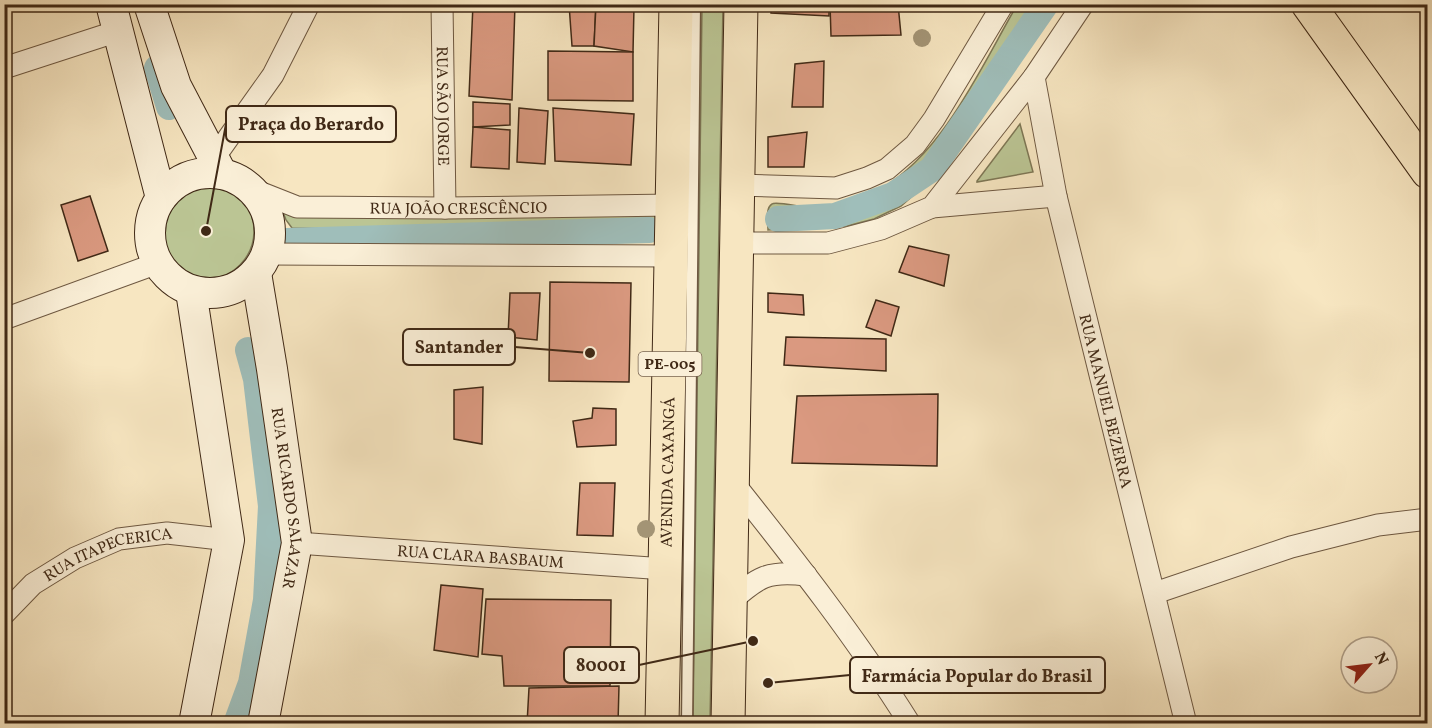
<svg xmlns="http://www.w3.org/2000/svg" width="1432" height="728" viewBox="0 0 1432 728" font-family="Vollkorn,serif">
  <style>
    .green { fill: #bbc594; stroke: #7e7755; stroke-width: 1.5 }
    .lines { fill: none; stroke-linecap: round; stroke-linejoin: round }
    .canal { stroke: #9fbeba; stroke-width: 26 }
    .building { fill: #da9980; stroke: #402916; stroke-width: 1.5 }
    .lane-casing { stroke: #6e5841; stroke-width: 13 }
    .street-casing { stroke: #6e5841; stroke-width: 23 }
    .secondary-casing { stroke: #402916; stroke-width: 32 }
    .primary-casing { stroke: #402916; stroke-width: 35 }
    .lane { stroke: #faefd7; stroke-width: 10 }
    .street { stroke: #faefd7; stroke-width: 21 }
    .secondary { stroke: #faefd7; stroke-width: 30 }
    .primary { stroke: #f7e6c1; stroke-width: 33 }
    .tree { fill: #a39475 }
    .labels { text-anchor: middle; stroke-width: 5; stroke-linejoin: round; paint-order: stroke }
    .shield { fill: #faefd7; stroke: #786450; stroke-width: 1.5 }
    .shield-label { font-size: 15px; font-weight: bold; fill: #402916 }
    .street-label { font-size: 16px; fill: #402916; stroke: #faefd7 }
    .leader { fill: none; stroke: #402916; stroke-width: 2 }
    .callout-dot { fill: #402916; stroke: #faefd7; stroke-width: 2 }
    .callout { fill: #faefd7; stroke: #402916; stroke-width: 2 }
    .callout-label { font-size: 18px; text-anchor: middle; font-weight: bold; fill: #402916 }
  </style>
  <rect width="100%" height="100%" fill="#f7e6c1"/>
  <filter id="stains"><feTurbulence type="fractalNoise" baseFrequency=".00333" numOctaves="4"/><feColorMatrix values="0 0 0 0 .2 0 0 0 0 .09 0 0 0 0 .02 0 0 0 .5 -.17"/></filter>
  <radialGradient id="worn" r=".72"><stop offset=".6" stop-color="#630" stop-opacity="0"/><stop offset="1" stop-color="#630" stop-opacity=".3"/></radialGradient>
  <g class="green">
    <path d="M 723,5 L 710,723 L 693,724 L 702,5 Z"/>
    <path d="M 1017,5 L 1058,5 L 935,176 L 901,206 L 874,219 L 847,226 L 768,230 C 768,223 765,208 772,204 C 775,201 801,207 808,207 C 833,208 860,201 882,188 C 944,152 982,65 1017,5 Z"/>
    <path d="M 1020,124 L 1033,172 L 977,182 L 977,181 Z"/>
    <circle cx="206" cy="231" r="48"/>
    <path d="M 281,207 L 659,214 L 658,236 L 292,228 L 286,220 Z"/>
  </g>
  <g class="lines">
    <g class="canal">
      <path d="M 157,68 L 169,107"/>
      <path d="M 778,219 L 835,216 L 893,195 L 932,169 L 1046,4"/>
      <path d="M 286,241 L 649,230"/>
      <path d="M 236,724 L 251,683 L 266,600 L 271,506 L 256,379 L 248,350"/>
    </g>
  </g>
  <g class="building">
    <path d="M 473,4 L 515,4 L 512,100 L 469,96 Z"/>
    <path d="M 569,4 L 596,4 L 594,46 L 572,46 Z"/>
    <path d="M 596,4 L 634,7 L 633,52 L 594,46 Z"/>
    <path d="M 771,4 L 829,4 L 829,16 L 771,13 Z"/>
    <path d="M 830,4 L 898,4 L 901,35 L 831,36 Z"/>
    <path d="M 548,51 L 633,52 L 633,101 L 548,100 Z"/>
    <path d="M 824,61 L 823,107 L 792,107 L 795,64 Z"/>
    <path d="M 473,102 L 510,104 L 510,125 L 473,127 Z"/>
    <path d="M 519,108 L 548,111 L 545,164 L 517,162 Z"/>
    <path d="M 553,108 L 634,114 L 631,165 L 555,161 Z"/>
    <path d="M 473,127 L 510,130 L 509,169 L 471,167 Z"/>
    <path d="M 807,132 L 804,167 L 768,167 L 768,137 Z"/>
    <path d="M 90,196 L 108,251 L 78,261 L 61,205 Z"/>
    <path d="M 909,246 L 949,255 L 944,286 L 899,272 Z"/>
    <path d="M 550,282 L 631,283 L 629,382 L 549,381 Z"/>
    <path d="M 510,293 L 540,293 L 537,340 L 508,337 Z"/>
    <path d="M 768,293 L 803,295 L 804,315 L 768,312 Z"/>
    <path d="M 876,300 L 899,307 L 891,336 L 866,327 Z"/>
    <path d="M 786,337 L 886,339 L 886,371 L 784,365 Z"/>
    <path d="M 483,387 L 482,444 L 454,439 L 454,390 Z"/>
    <path d="M 938,394 L 937,466 L 792,463 L 797,396 Z"/>
    <path d="M 593,408 L 616,409 L 616,445 L 577,447 L 573,421 L 592,418 Z"/>
    <path d="M 580,483 L 615,483 L 613,536 L 577,535 Z"/>
    <path d="M 441,585 L 483,589 L 478,657 L 434,650 Z"/>
    <path d="M 486,599 L 611,600 L 610,686 L 504,686 L 502,656 L 482,654 Z"/>
    <path d="M 619,686 L 618,724 L 527,724 L 529,688 Z"/>
  </g>
  <g class="lines">
    <defs>
      <path id="lane" d="M 687,724 L 695,4"/>
      <g id="street">
        <path id="s1" d="M 442,4 L 445,208"/>
        <path d="M 4,68 L 118,31"/>
        <path id="s2" d="M 1034,77 L 1056,196 L 1186,724"/>
        <path d="M 214,158 L 273,75 L 309,4"/>
        <path d="M 738,185 L 836,188 L 867,178 L 887,169 L 915,145 L 934,119 L 1003,4"/>
        <path id="s3" d="M 249,188 L 297,207 L 445,208 L 673,205"/>
        <path d="M 932,207 L 1056,196"/>
        <path d="M 737,243 L 828,243 L 881,229 L 932,207 L 1034,77 L 1083,4"/>
        <path d="M 267,254 L 672,256"/>
        <path d="M 4,319 L 158,263"/>
        <path d="M 732,481 C 795,560 857,639 910,724"/>
        <path id="s4" d="M 297,543 L 665,569"/>
        <path d="M 1155,593 L 1291,547 L 1378,525 L 1428,519"/>
        <path d="M 730,602 C 758,577 768,570 806,575"/>
        <path id="s5" d="M 4,614 L 33,584 L 75,558 L 119,539 L 167,533 L 229,540"/>
      </g>
      <g id="secondary">
        <path d="M 111,4 L 161,198"/>
        <path d="M 149,4 L 176,86 L 222,174"/>
        <circle cx="210" cy="233" r="60"/>
        <path id="s6" d="M 256,273 L 272,369 L 297,543 L 263,724"/>
        <path d="M 191,291 L 229,540 L 194,724"/>
      </g>
      <g id="primary">
        <path d="M 1308,4 L 1428,172"/>
        <path id="s7" d="M 662,724 L 676,4"/>
        <path d="M 728,724 L 741,4"/>
      </g>
    </defs>
    <use href="#lane" class="lane-casing"/>
    <use href="#street" class="street-casing"/>
    <use href="#secondary" class="secondary-casing"/>
    <use href="#primary" class="primary-casing"/>
    <use href="#lane" class="lane"/>
    <use href="#street" class="street"/>
    <use href="#secondary" class="secondary"/>
    <use href="#primary" class="primary"/>
  </g>
  <g class="tree">
    <circle cx="922" cy="38" r="9"/>
    <circle cx="646" cy="529" r="9"/>
  </g>
  <g class="labels">
    <rect class="shield" x="638.5" y="352" width="63" height="24" rx="4.5"/>
    <g class="shield-label">
      <text x="670" y="369">PE-005</text>
    </g>
    <g class="street-label">
      <text dy="6" stroke="none"><textPath href="#s1" startOffset="102">RUA SÃO JORGE</textPath></text>
      <text dy="6" stroke="none"><textPath href="#s3" startOffset="213">RUA JOÃO CRESCÊNCIO</textPath></text>
      <text dy="6" stroke="none"><textPath href="#s2" startOffset="332">RUA MANUEL BEZERRA</textPath></text>
      <text dy="6" stroke="none"><textPath href="#s7" startOffset="252">AVENIDA CAXANGÁ</textPath></text>
      <text dy="6" stroke="none"><textPath href="#s6" startOffset="228">RUA RICARDO SALAZAR</textPath></text>
      <text dy="6" stroke="none"><textPath href="#s4" startOffset="184">RUA CLARA BASBAUM</textPath></text>
      <text dy="6" stroke="none"><textPath href="#s5" startOffset="124">RUA ITAPECERICA</textPath></text>
    </g>
  </g>
  <path class="leader" d="M206 231L226 124M590 353L515 347M753 641L639 665M768 683L850 675"/>
  <g class="callout-dot">
    <circle cx="206" cy="231" r="6"/>
    <circle cx="590" cy="353" r="6"/>
    <circle cx="753" cy="641" r="6"/>
    <circle cx="768" cy="683" r="6"/>
  </g>
  <g class="callout">
    <rect x="226" y="106" width="170" height="36" rx="6"/>
    <rect x="403" y="329" width="112" height="36" rx="6"/>
    <rect x="564" y="647" width="75" height="36" rx="6"/>
    <rect x="850" y="657" width="255" height="36" rx="6"/>
  </g>
  <g class="callout-label">
    <text x="311" y="130">Praça do Berardo</text>
    <text x="459" y="353">Santander</text>
    <text x="601" y="671">80001</text>
    <text x="977" y="682">Farmácia Popular do Brasil</text>
  </g>
  <rect width="1432" height="728" fill="none" stroke="#f7e6c1" stroke-width="24"/>
  <rect x="6" y="6" width="1420" height="716" fill="none" stroke="#402916" stroke-width="3"/>
  <rect x="12" y="12" width="1408" height="704" fill="none" stroke="#402916" stroke-width="1.5"/>
  <g transform="translate(1369 665) rotate(62)"><circle r="28" fill="#faefd7" stroke="#b0a08a" stroke-width="1.5"/>
  <path d="M0-4.5L10 22L0 15L-10 22Z" fill="#8f2418"/>
  <text y="-9" font-size="16" font-weight="bold" text-anchor="middle" fill="#402916">N</text>
  </g>
  <rect width="100%" height="100%" filter="url(#stains)"/>
  <rect width="100%" height="100%" fill="url(#worn)"/>
</svg>
